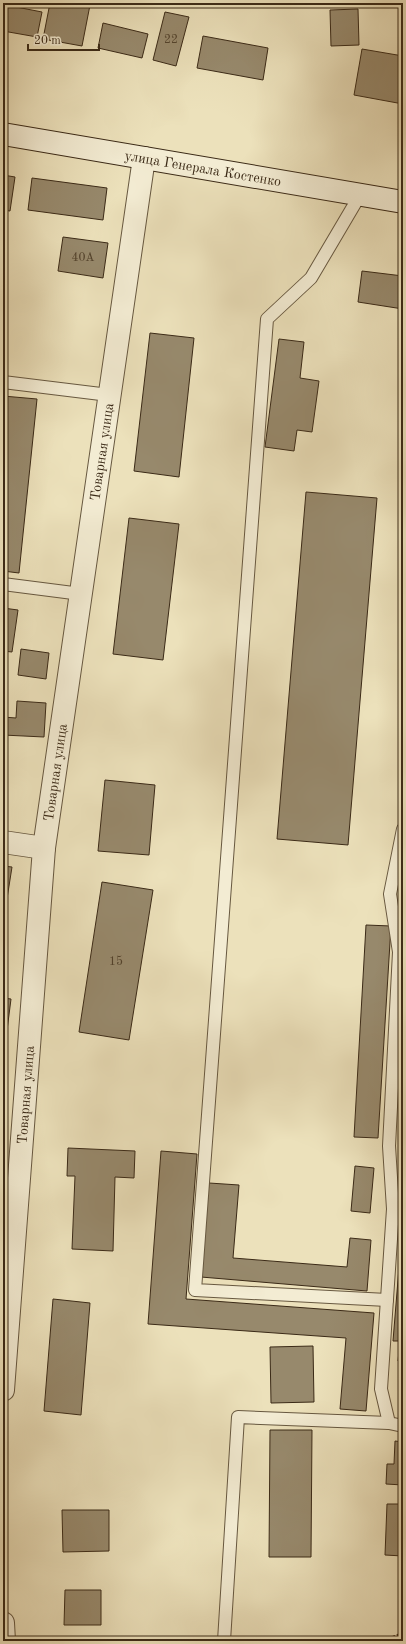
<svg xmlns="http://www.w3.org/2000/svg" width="406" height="1644" viewBox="0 0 406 1644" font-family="'Old Standard TT',serif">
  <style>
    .building { fill: #97896c; stroke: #3b2a17 }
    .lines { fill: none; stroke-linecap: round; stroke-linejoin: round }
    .service-casing { stroke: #675840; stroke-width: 14 }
    .minor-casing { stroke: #675840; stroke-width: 24 }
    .secondary-casing { stroke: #3b2a17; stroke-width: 24 }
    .path { stroke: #3b2a17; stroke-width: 2.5; stroke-dasharray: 3 2; stroke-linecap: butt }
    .service { stroke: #f3ecd3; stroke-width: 12 }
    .minor { stroke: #f3ecd3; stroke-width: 22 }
    .secondary { stroke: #f3ecd3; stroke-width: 22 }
    .labels { text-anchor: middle; stroke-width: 4; stroke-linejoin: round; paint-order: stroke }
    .number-label { font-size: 12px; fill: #52422c }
    .street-label { font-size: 14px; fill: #3b2a17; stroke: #f3ecd3 }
  </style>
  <rect width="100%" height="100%" fill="#ece1bb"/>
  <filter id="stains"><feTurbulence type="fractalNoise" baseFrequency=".005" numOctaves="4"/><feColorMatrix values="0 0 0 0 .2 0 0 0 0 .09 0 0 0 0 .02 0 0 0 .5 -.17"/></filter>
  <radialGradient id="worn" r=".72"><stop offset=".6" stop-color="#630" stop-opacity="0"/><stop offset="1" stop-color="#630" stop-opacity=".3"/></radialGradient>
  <g class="building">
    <path d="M 50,3 L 80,3 L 90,5 L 82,46 L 43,39 Z"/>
    <path d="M 6,5 L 42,12 L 37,37 L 3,31 L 3,19 Z"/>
    <path d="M 358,9 L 359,45 L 331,46 L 330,10 Z"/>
    <path d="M 165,12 L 189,17 L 176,66 L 153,60 Z"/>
    <path d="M 103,23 L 148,34 L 142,58 L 98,48 Z"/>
    <path d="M 203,36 L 268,48 L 263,80 L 197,68 Z"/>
    <path d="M 362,49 L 403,56 L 403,104 L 354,95 Z"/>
    <path d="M 3,175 L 15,177 L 10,211 L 3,210 Z"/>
    <path d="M 32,178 L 107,188 L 103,220 L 28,210 Z"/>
    <path d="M 63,237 L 108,243 L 103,278 L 58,271 Z"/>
    <path d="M 362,271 L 403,276 L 403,309 L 358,302 Z"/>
    <path d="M 150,333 L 194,338 L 179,477 L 134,471 Z"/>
    <path d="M 279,339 L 304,342 L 300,378 L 319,381 L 312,432 L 297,430 L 294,451 L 265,447 Z"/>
    <path d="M 3,396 L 37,399 L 19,573 L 3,571 Z"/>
    <path d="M 306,492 L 377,498 L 348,845 L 277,839 Z"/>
    <path d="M 129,518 L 179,524 L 163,660 L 113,654 Z"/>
    <path d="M 3,608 L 18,610 L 12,652 L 3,651 Z"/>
    <path d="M 21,649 L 49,653 L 46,679 L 18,675 Z"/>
    <path d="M 17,701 L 46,703 L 44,737 L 3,735 L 3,717 L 16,718 Z"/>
    <path d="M 105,780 L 155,785 L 149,855 L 98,851 Z"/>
    <path d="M 3,866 L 12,867 L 3,924 Z"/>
    <path d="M 102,882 L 153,890 L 129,1040 L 79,1032 Z"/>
    <path d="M 366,925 L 391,926 L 378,1138 L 354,1137 Z"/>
    <path d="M 3,998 L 11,999 L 3,1062 Z"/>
    <path d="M 68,1148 L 135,1151 L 134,1178 L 115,1177 L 113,1251 L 72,1249 L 75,1176 L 67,1176 Z"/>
    <path d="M 161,1151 L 197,1154 L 186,1299 L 374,1313 L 366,1411 L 340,1409 L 346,1338 L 148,1324 Z"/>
    <path d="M 355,1166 L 374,1168 L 370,1213 L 351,1211 Z"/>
    <path d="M 209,1183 L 239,1185 L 233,1258 L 347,1267 L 350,1238 L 371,1240 L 367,1291 L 201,1277 Z"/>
    <path d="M 401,1243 L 403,1244 L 403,1362 L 398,1361 L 400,1341 L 393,1341 Z"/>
    <path d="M 53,1299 L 90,1303 L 81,1415 L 44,1411 Z"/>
    <path d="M 313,1346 L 314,1402 L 271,1403 L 270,1347 Z"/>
    <path d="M 270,1430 L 312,1430 L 311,1557 L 269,1557 Z"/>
    <path d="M 395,1441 L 403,1442 L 403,1485 L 386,1484 L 387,1464 L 394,1464 Z"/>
    <path d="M 387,1504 L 403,1504 L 403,1556 L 385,1555 Z"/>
    <path d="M 62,1510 L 109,1510 L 109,1551 L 63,1552 Z"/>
    <path d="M 65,1590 L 101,1590 L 101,1625 L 64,1625 Z"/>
  </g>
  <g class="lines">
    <defs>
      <g id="service">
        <path d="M 360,195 L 311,278 L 267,319 L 195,1290 L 387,1300"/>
        <path d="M 3,382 L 109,395"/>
        <path d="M 3,584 L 81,594"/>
        <path d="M 403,829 L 390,894 L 399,952 L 389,1146 L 393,1209 L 381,1389 L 389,1423 L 403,1426"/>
        <path d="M 224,1641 L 238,1417 L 389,1423"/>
      </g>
      <g id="minor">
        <path d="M 3,842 L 44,848"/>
        <path id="s1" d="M 3,1390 L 44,848 L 144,158"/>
        <path d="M 3,1623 L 4,1641"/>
      </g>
      <g id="secondary">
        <path id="s2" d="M 3,134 L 403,202"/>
      </g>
    </defs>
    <use href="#service" class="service-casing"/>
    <use href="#minor" class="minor-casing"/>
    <use href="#secondary" class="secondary-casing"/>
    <path class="path" d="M 383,1641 L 403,1633"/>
    <use href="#service" class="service"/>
    <use href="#minor" class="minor"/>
    <use href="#secondary" class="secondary"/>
  </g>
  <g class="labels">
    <g class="number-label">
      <text x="171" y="43">22</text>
      <text x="83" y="261">40А</text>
      <text x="116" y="965">15</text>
    </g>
    <g class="street-label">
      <text dy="5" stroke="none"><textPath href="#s2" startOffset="203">улица Генерала Костенко</textPath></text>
      <text dy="5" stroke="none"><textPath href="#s1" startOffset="944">Товарная улица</textPath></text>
      <text dy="5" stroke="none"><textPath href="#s1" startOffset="620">Товарная улица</textPath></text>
      <text dy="5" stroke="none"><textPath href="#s1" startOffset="296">Товарная улица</textPath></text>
    </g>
  </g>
  <rect width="406" height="1644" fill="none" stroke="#ece1bb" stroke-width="16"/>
  <rect x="4" y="4" width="398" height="1636" fill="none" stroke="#3b2a17" stroke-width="2"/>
  <rect x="8" y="8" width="390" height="1628" fill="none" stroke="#3b2a17"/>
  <path d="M28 44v6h71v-6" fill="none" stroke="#3b2a17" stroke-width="2"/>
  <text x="34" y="44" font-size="12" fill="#3b2a17" stroke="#f3ecd3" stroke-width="3" paint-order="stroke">20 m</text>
  <rect width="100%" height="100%" filter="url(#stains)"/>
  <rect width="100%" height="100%" fill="url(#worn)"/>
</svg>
